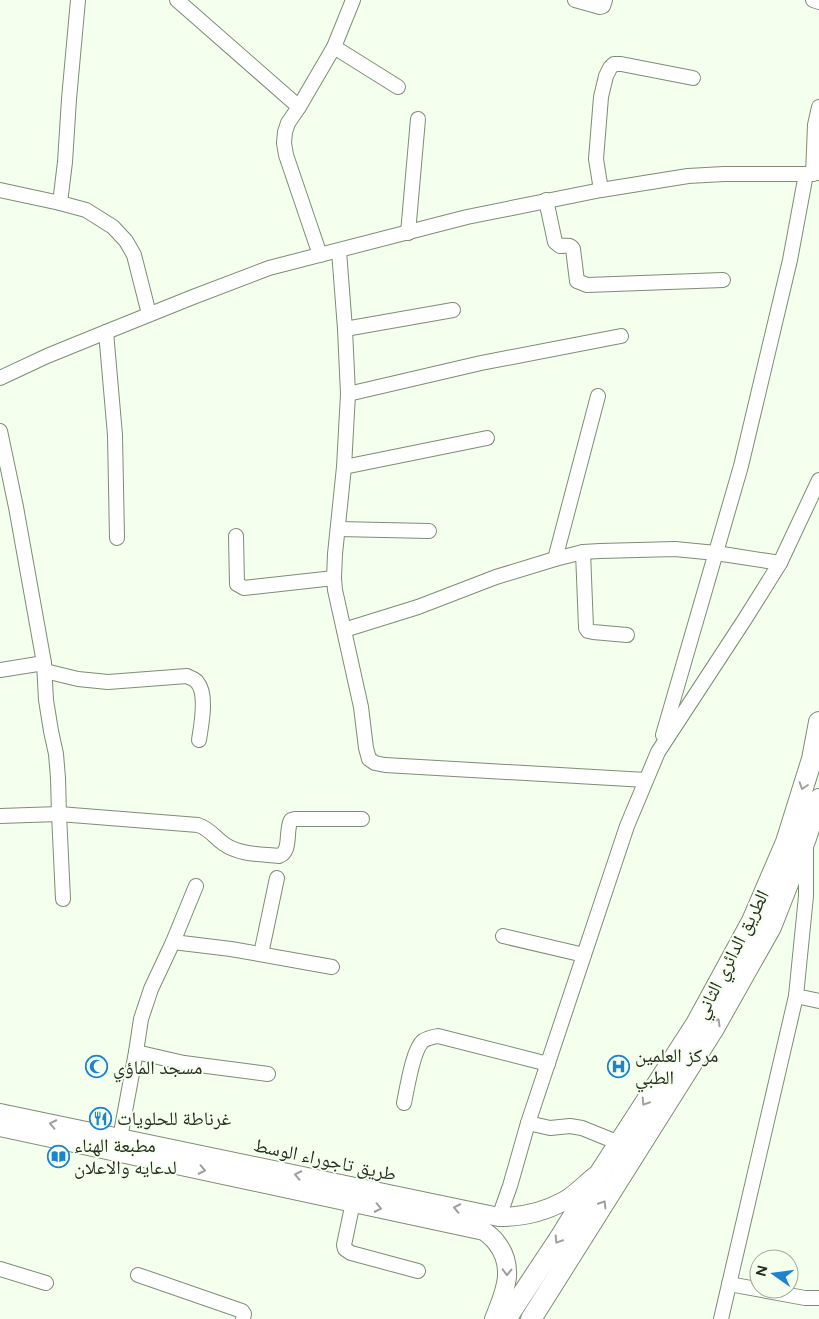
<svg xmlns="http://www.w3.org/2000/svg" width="819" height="1319" viewBox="0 0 819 1319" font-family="Figtree,'Noto Naskh Arabic',sans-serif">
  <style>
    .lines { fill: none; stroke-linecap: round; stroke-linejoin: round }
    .minor-casing { stroke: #7e8d74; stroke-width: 16 }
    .major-casing { stroke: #7e8d74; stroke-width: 20 }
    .highway-casing { stroke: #7e8d74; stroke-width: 22 }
    .minor { stroke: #fff; stroke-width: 14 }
    .major { stroke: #fff; stroke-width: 18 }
    .highway { stroke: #fff; stroke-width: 20 }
    .oneway { stroke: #9da09c }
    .labels { text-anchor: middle; stroke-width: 4; stroke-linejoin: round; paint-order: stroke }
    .street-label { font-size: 19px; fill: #262c22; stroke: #f5ffee }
    .poi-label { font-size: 19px; fill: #262c22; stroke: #f5ffee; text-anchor: start }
  </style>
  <rect width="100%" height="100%" fill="#f5ffee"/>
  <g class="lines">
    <defs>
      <g id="minor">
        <path d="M 78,0 L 69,99 L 65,162 L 60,203 L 86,210 L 113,227 L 126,241 L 134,255 L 149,314"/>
        <path d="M 177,0 L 299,107"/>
        <path d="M 575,0 L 600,7 L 603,6 L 605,0"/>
        <path d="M 813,0 L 819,2"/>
        <path d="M 334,47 L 398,87"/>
        <path d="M 813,174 L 815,125 L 819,107"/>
        <path d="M 0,190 L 60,203"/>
        <path d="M 601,190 L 596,159 L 601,97 L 606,76 L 610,68 L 614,64 L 621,64 L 693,78"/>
        <path d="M 546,200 L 555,242 L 560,246 C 566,246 570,244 573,249 L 577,281 L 587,285 L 723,280"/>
        <path d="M 408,233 L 418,119"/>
        <path d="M 339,251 L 345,329 L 348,394 L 344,467 L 335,554 L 334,578 L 335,590 L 361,707 L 366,748 L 369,759 L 375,763 L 385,765 L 646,780"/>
        <path d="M 320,255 L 286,155 L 284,143 L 285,132 L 288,123 L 299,107 L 334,47 L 353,0"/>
        <path d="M 345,329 L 453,310"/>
        <path d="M 106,332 L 115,435 L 117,538"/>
        <path d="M 0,378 L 47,356 L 106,332 L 193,297 L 269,268 L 467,217 L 601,190 L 688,176 L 724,174 L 806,174 L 819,173"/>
        <path d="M 348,394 L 481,363 L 621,336"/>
        <path d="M 0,431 L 16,507 L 44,663 L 46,700 L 51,731 L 56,754 L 58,778 L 59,814 L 63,899"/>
        <path d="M 344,467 L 487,438"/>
        <path d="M 338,529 L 429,531"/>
        <path d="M 236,536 L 237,584 L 244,588 L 334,578"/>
        <path d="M 583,552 L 586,628 L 588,631 L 593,632 L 627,635"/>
        <path d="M 555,559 L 598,396"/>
        <path d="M 344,630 L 418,607 L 496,577 L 555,559 L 583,552 L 600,551 L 675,549 L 716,553 L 780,563"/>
        <path d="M 0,670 L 44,663"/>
        <path d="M 45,671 L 78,679 L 108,682 L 187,676 C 190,678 195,679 197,682 C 208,694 201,726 199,740"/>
        <path d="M 663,735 L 741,466 L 790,260 L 806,174"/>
        <path d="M 0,816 L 59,814 L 198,825 C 210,829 214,837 224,844 C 240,855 261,854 279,856 C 292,851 285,831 291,820 L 295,819 L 362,819"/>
        <path d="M 503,936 L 584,955"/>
        <path d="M 173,942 L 231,949 L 332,967"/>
        <path d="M 261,954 L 277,878"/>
        <path d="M 796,996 L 819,1001"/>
        <path d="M 136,1052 L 184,1063 L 268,1074"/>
        <path d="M 404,1103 C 407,1089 413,1049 423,1041 C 427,1038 433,1037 438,1036 L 548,1064"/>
        <path d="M 528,1123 L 550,1128 L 570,1126 L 582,1128 L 619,1143"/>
        <path d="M 120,1138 L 136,1052 L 141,1019 L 151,989 L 173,942 L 196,886"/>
        <path d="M 353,1202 L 344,1245 L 345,1249 L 351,1253 L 418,1271"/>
        <path d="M 499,1217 L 510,1186 L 528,1123 L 627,826 L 658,752 L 745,619 L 780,563 L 819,480"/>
        <path d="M 0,1269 L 46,1283"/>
        <path d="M 138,1275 L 242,1311 L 244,1314 L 243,1319"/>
        <path d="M 729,1284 L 805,1298 L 819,1298"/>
        <path d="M 721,1319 L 796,996 L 806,896 L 806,846"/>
      </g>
      <g id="major">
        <path d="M 0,1113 L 499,1217 C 521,1217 544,1212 564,1201 C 575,1195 585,1184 595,1176"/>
        <path d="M 0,1127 L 484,1231 C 488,1234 493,1238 496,1242 C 516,1267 505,1292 494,1319"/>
      </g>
      <g id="highway">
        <path d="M 506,1319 L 561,1236 L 601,1171 L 696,1024 L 752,921 L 786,842 L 812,759 L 819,722"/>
        <path d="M 531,1319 L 713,1030 L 771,927 L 806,838 L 819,799"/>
      </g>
    </defs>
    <use href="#minor" class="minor-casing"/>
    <use href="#major" class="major-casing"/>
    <use href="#highway" class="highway-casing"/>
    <use href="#minor" class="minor"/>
    <use href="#major" class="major"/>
    <use href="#highway" class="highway"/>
  </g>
  <defs><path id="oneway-chevron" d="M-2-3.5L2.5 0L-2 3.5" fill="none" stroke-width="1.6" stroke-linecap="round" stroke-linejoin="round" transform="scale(1.25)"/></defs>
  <g class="oneway">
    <use href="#oneway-chevron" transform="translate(803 786) rotate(108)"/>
    <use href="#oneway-chevron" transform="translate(717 1022) rotate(-60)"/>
    <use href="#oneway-chevron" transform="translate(645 1102) rotate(123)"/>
    <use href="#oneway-chevron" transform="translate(53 1124) rotate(-168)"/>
    <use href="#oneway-chevron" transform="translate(202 1170) rotate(12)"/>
    <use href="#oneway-chevron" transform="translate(298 1175) rotate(-168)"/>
    <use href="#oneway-chevron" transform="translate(603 1204) rotate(-58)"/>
    <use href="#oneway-chevron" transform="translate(378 1208) rotate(12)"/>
    <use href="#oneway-chevron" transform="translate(457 1208) rotate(-168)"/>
    <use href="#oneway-chevron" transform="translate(558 1240) rotate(123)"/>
    <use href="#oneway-chevron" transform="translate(507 1272) rotate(91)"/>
  </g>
  <defs>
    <symbol id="hospital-ring" viewBox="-11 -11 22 22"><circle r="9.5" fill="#f5ffee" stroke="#1c83ce" stroke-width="1.5"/><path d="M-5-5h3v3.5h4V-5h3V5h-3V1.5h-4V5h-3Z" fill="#1c83ce"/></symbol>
    <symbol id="mosque-ring" viewBox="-11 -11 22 22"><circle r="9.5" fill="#f5ffee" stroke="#1c83ce" stroke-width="1.5"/><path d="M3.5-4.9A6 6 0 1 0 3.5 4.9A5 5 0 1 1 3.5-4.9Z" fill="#1c83ce"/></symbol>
    <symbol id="restaurant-ring" viewBox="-11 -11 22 22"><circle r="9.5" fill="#f5ffee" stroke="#1c83ce" stroke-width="1.5"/><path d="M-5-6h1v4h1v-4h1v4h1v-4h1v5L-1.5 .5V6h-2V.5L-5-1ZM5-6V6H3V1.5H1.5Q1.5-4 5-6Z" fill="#1c83ce"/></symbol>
    <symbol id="library-ring" viewBox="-11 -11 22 22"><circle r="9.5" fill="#f5ffee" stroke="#1c83ce" stroke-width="1.5"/><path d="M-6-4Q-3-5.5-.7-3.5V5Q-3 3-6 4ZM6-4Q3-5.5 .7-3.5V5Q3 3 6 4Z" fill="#1c83ce"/></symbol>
  </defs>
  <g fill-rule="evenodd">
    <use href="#hospital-ring" x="606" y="1054" width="25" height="25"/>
    <use href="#mosque-ring" x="84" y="1054" width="25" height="25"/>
    <use href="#restaurant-ring" x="88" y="1106" width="25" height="25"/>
    <use href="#library-ring" x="46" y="1144" width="25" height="25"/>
  </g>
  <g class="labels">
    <g class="street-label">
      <text transform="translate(731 954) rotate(-63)" y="7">الطريق الدائري الثاني</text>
      <text transform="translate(325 1159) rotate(12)" y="7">طريق تاجوراء الوسط</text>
    </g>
    <g class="poi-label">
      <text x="635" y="1062">مركز العلمين<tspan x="635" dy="22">الطبي</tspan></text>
      <text x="113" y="1074">مسجد الماؤي</text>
      <text x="117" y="1125">غرناطة للحلويات</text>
      <text x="74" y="1152">مطبعة الهناء<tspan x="74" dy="22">لدعايه والاعلان</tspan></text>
    </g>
  </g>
  <g transform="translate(774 1274) rotate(284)"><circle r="24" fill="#f5ffee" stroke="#a2ab9c"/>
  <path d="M0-4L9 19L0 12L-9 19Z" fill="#1c83ce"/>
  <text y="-8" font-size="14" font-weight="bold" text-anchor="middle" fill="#262c22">N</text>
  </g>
</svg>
